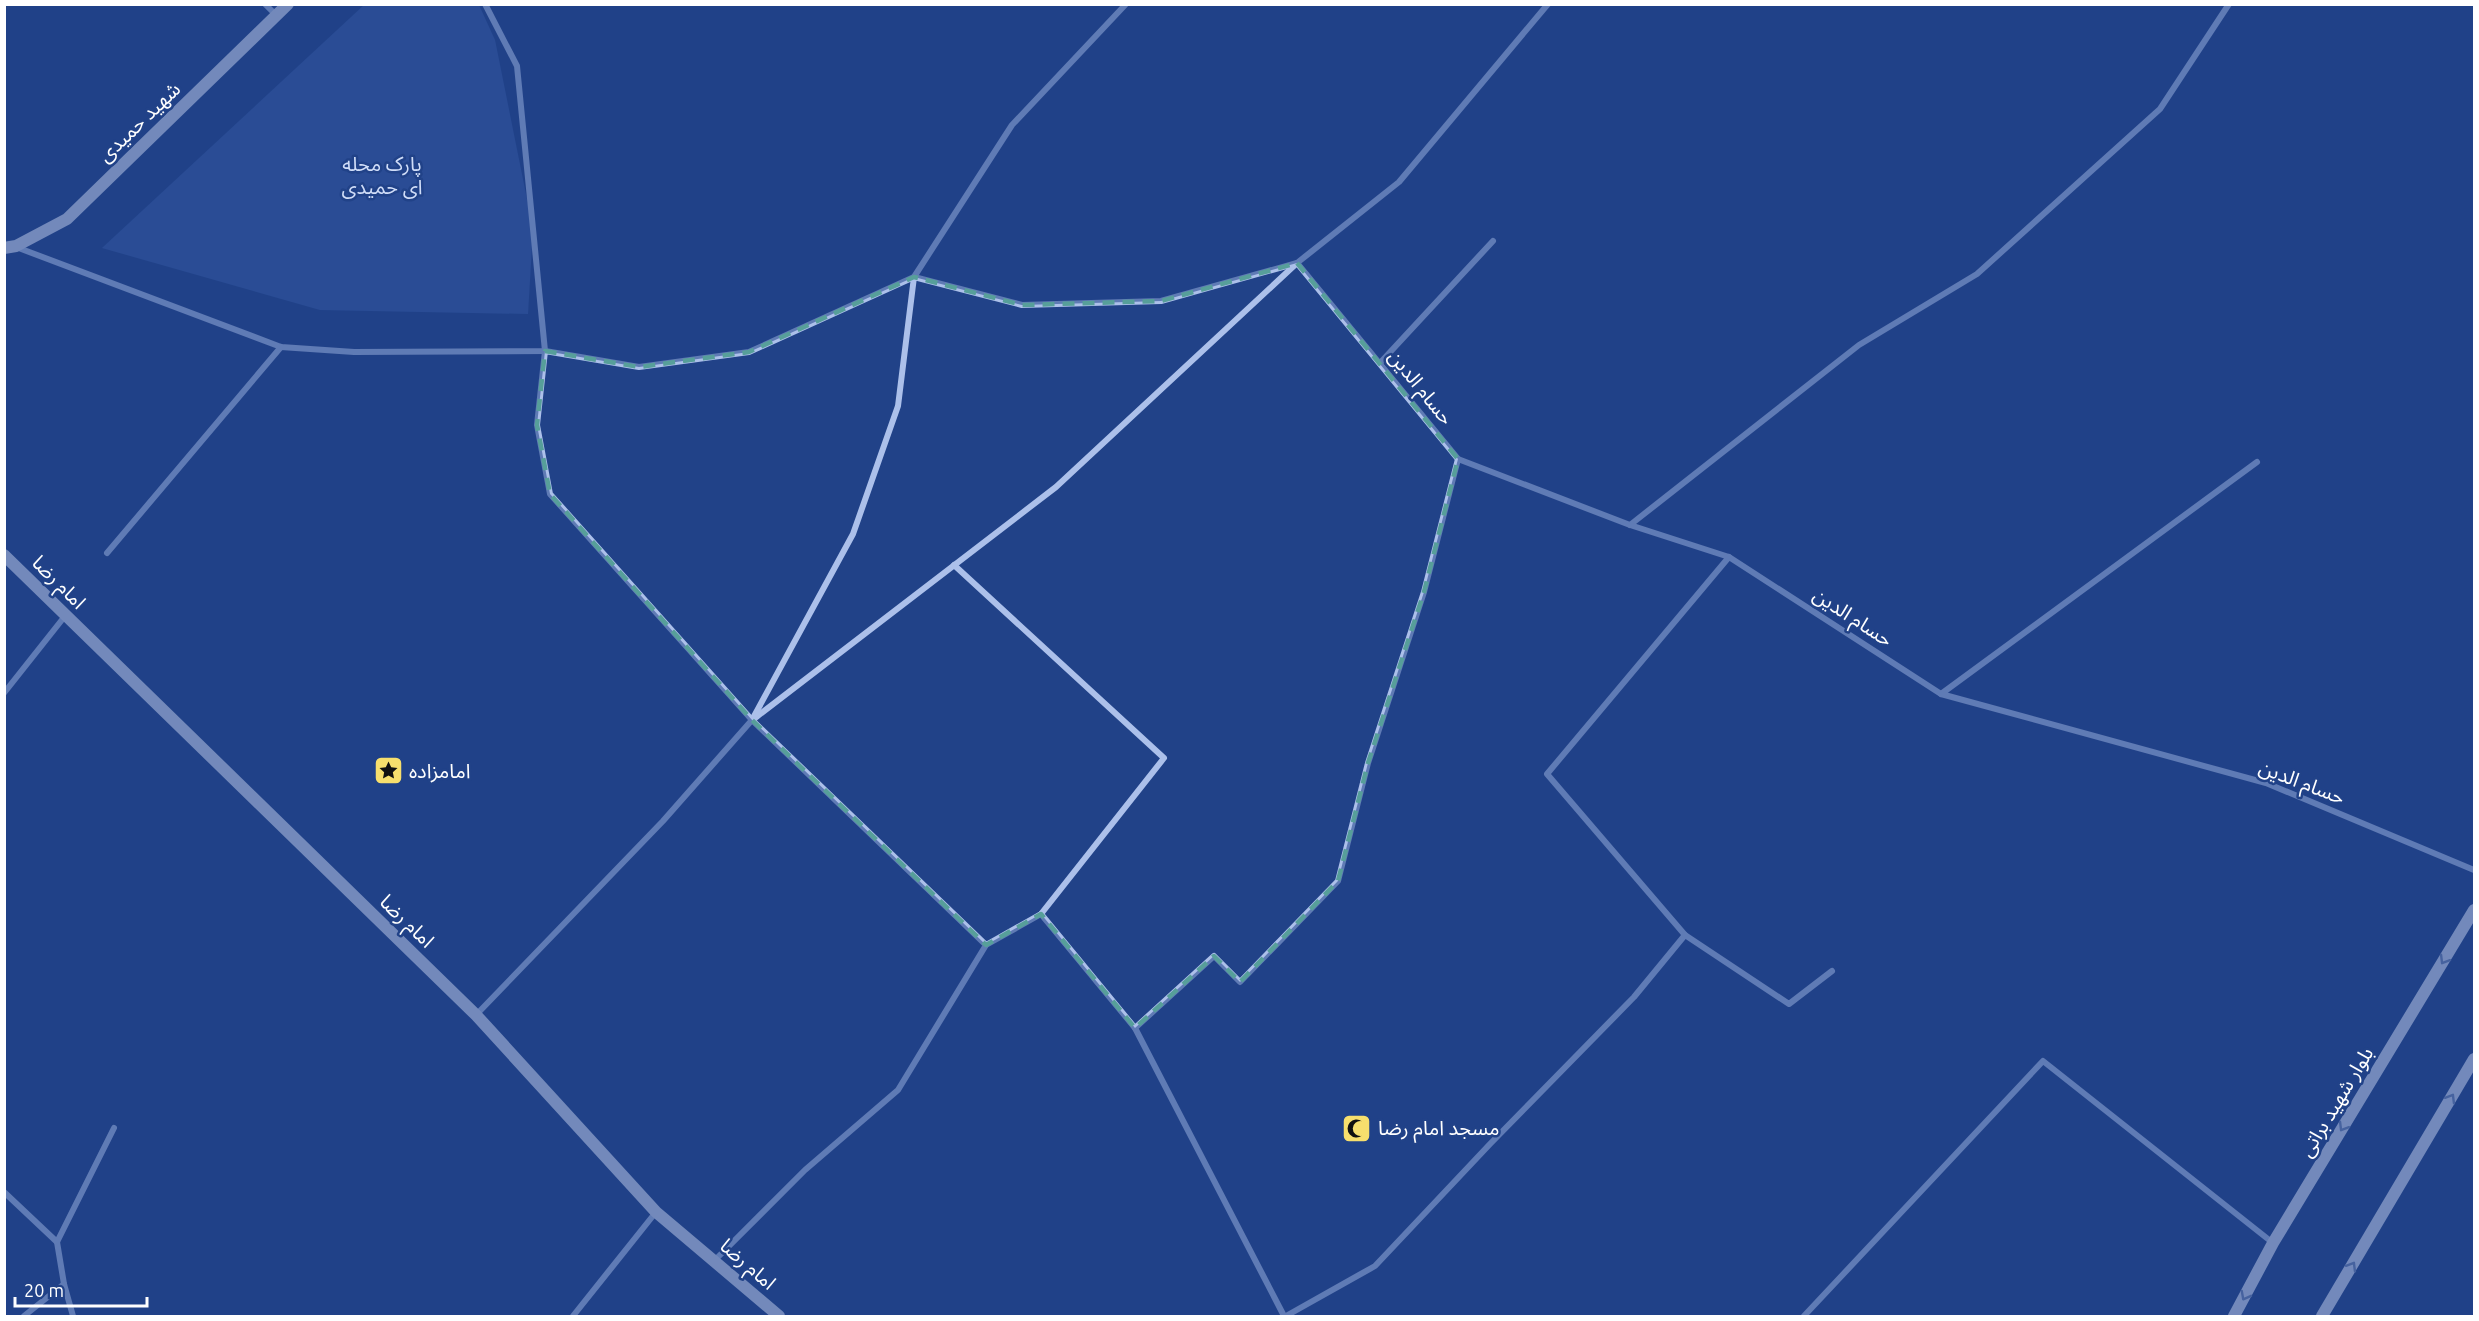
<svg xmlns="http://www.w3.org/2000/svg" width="2479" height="1321" viewBox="0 0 2479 1321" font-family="Ubuntu,'Noto Sans Arabic',sans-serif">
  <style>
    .green { fill: #355aa5 }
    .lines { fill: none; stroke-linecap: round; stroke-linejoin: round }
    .street { stroke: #acc0ea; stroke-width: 6 }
    .secondary { stroke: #d7e1f8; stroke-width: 12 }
    .oneway { stroke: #738aba }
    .marked { fill: none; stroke: #579f9a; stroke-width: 4.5; stroke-dasharray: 12 8; stroke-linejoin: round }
    .labels { text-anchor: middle; stroke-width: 5; stroke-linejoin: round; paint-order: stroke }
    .street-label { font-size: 20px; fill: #fff; stroke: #214288 }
    .park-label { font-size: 20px; fill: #d0ddf8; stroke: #214288 }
    .poi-label { font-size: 20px; fill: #fff; stroke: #214288; text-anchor: start }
  </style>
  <rect width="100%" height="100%" fill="#214288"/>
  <path class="green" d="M 364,5 L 479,5 L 495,40 L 533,229 L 528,314 L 320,310 L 102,248 Z"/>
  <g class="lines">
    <g class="street">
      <path d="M 265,4 L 276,15"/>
      <path d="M 16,247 L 281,347 L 354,352 L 545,351 L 517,66 L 485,4"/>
      <path d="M 1380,363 L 1493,241"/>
      <path d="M 1630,525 L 1859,345 L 1977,274 L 2160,109 L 2229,4"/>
      <path d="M 107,553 L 281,347"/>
      <path d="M 954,565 L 1164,758 L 1041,914 L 986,945"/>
      <path d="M 4,693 L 65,616"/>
      <path d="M 1941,694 L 2257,462"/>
      <path d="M 755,718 L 1056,487 L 1297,263 L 1399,182 L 1548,4"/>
      <path d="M 752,720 L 853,534 L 898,406 L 914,277 L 1022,305 L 1161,301 L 1297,263 L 1458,459 L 1630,525 L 1729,557 L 1941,694 L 2266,783 L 2474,870"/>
      <path d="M 1041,914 L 1135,1028"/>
      <path d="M 1685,935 L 1789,1004 L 1832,971"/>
      <path d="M 476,1015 L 663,821 L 752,720 L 550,494 L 537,425 L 545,351 L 639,367 L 749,352 L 914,277 L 1012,125 L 1126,4"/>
      <path d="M 4,1192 L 57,1242"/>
      <path d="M 714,1261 L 805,1170 L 898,1090 L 986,945 L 752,720"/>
      <path d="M 24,1316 L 64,1284"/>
      <path d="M 73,1316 L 64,1284 L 57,1242 L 114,1128"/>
      <path d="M 573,1316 L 656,1212"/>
      <path d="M 1284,1316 L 1135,1028 L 1214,956 L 1240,982 L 1338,881 L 1368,763 L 1424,592 L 1458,459"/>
      <path d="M 1286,1316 L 1375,1266 L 1490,1144 L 1634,997 L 1685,935 L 1547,774 L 1729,557"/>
      <path d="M 1804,1316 L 2043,1061 L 2273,1243"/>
    </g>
    <g class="secondary">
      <path d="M 4,248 L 16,246 L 67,219 L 288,4"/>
      <path d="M 4,555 L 476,1015 L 656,1212 L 779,1316"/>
      <path d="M 2234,1316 L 2273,1243 L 2474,910"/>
      <path d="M 2322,1316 L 2474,1059"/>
    </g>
  </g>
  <defs><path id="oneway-chevron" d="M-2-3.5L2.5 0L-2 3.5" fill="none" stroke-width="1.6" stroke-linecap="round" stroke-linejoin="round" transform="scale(1.5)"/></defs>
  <g class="oneway">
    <use href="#oneway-chevron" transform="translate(2444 960) rotate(121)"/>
    <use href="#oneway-chevron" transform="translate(2451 1098) rotate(-59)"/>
    <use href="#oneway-chevron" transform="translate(2343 1127) rotate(121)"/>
    <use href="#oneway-chevron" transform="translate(2352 1266) rotate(-59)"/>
    <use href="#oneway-chevron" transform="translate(2245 1296) rotate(118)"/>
  </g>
  <path d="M0 0H2479V1321H0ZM 1297,263 L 1458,459 L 1424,592 L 1368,763 L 1338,881 L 1240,982 L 1214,956 L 1135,1028 L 1041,914 L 986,945 L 752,720 L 550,494 L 537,425 L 545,351 L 639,367 L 749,352 L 914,277 L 1022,305 L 1161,301 Z" fill="#214288" fill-opacity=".55" fill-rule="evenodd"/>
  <path class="marked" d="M 1297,263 L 1458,459 L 1424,592 L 1368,763 L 1338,881 L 1240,982 L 1214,956 L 1135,1028 L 1041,914 L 986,945 L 752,720 L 550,494 L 537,425 L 545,351 L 639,367 L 749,352 L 914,277 L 1022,305 L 1161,301 Z"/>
  <defs>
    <symbol id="sight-square" viewBox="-11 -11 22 22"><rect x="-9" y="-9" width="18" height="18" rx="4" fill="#f7df6d" stroke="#214288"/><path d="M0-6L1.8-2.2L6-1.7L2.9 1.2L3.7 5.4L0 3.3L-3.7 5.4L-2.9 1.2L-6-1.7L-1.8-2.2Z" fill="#111"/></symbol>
    <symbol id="mosque-square" viewBox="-11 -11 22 22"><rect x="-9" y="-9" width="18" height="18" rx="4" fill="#f7df6d" stroke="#214288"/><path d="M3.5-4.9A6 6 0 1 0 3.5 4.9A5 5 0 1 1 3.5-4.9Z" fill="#111"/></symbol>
  </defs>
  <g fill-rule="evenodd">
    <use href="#sight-square" x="372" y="754" width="33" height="33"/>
    <use href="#mosque-square" x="1340" y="1112" width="33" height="33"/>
  </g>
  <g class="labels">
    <g class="street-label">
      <text transform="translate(139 122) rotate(-44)" y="7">شهید حمیدی</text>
      <text transform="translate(1421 387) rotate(51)" y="7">حسام الدین</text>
      <text transform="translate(59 582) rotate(45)" y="7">امام رضا</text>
      <text transform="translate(1853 617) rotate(33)" y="7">حسام الدین</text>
      <text transform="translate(2302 782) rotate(21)" y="7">حسام الدین</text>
      <text transform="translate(407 921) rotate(44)" y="7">امام رضا</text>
      <text transform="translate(2336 1102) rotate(-59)" y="7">بلوار شهید براتی</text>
      <text transform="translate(748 1264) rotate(41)" y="7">امام رضا</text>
    </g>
    <g class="park-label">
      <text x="382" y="171">پارک محله<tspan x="382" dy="23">ای حمیدی</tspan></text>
    </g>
    <g class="poi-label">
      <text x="409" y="778">امامزاده</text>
      <text x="1378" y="1135">مسجد امام رضا</text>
    </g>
  </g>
  <rect width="2479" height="1321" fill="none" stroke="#ffffff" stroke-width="12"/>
  <path d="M15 1297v9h132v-9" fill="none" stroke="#ffffff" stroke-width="3"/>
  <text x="24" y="1297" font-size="18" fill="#ffffff" stroke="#214288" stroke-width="4.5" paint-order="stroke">20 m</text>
</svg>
